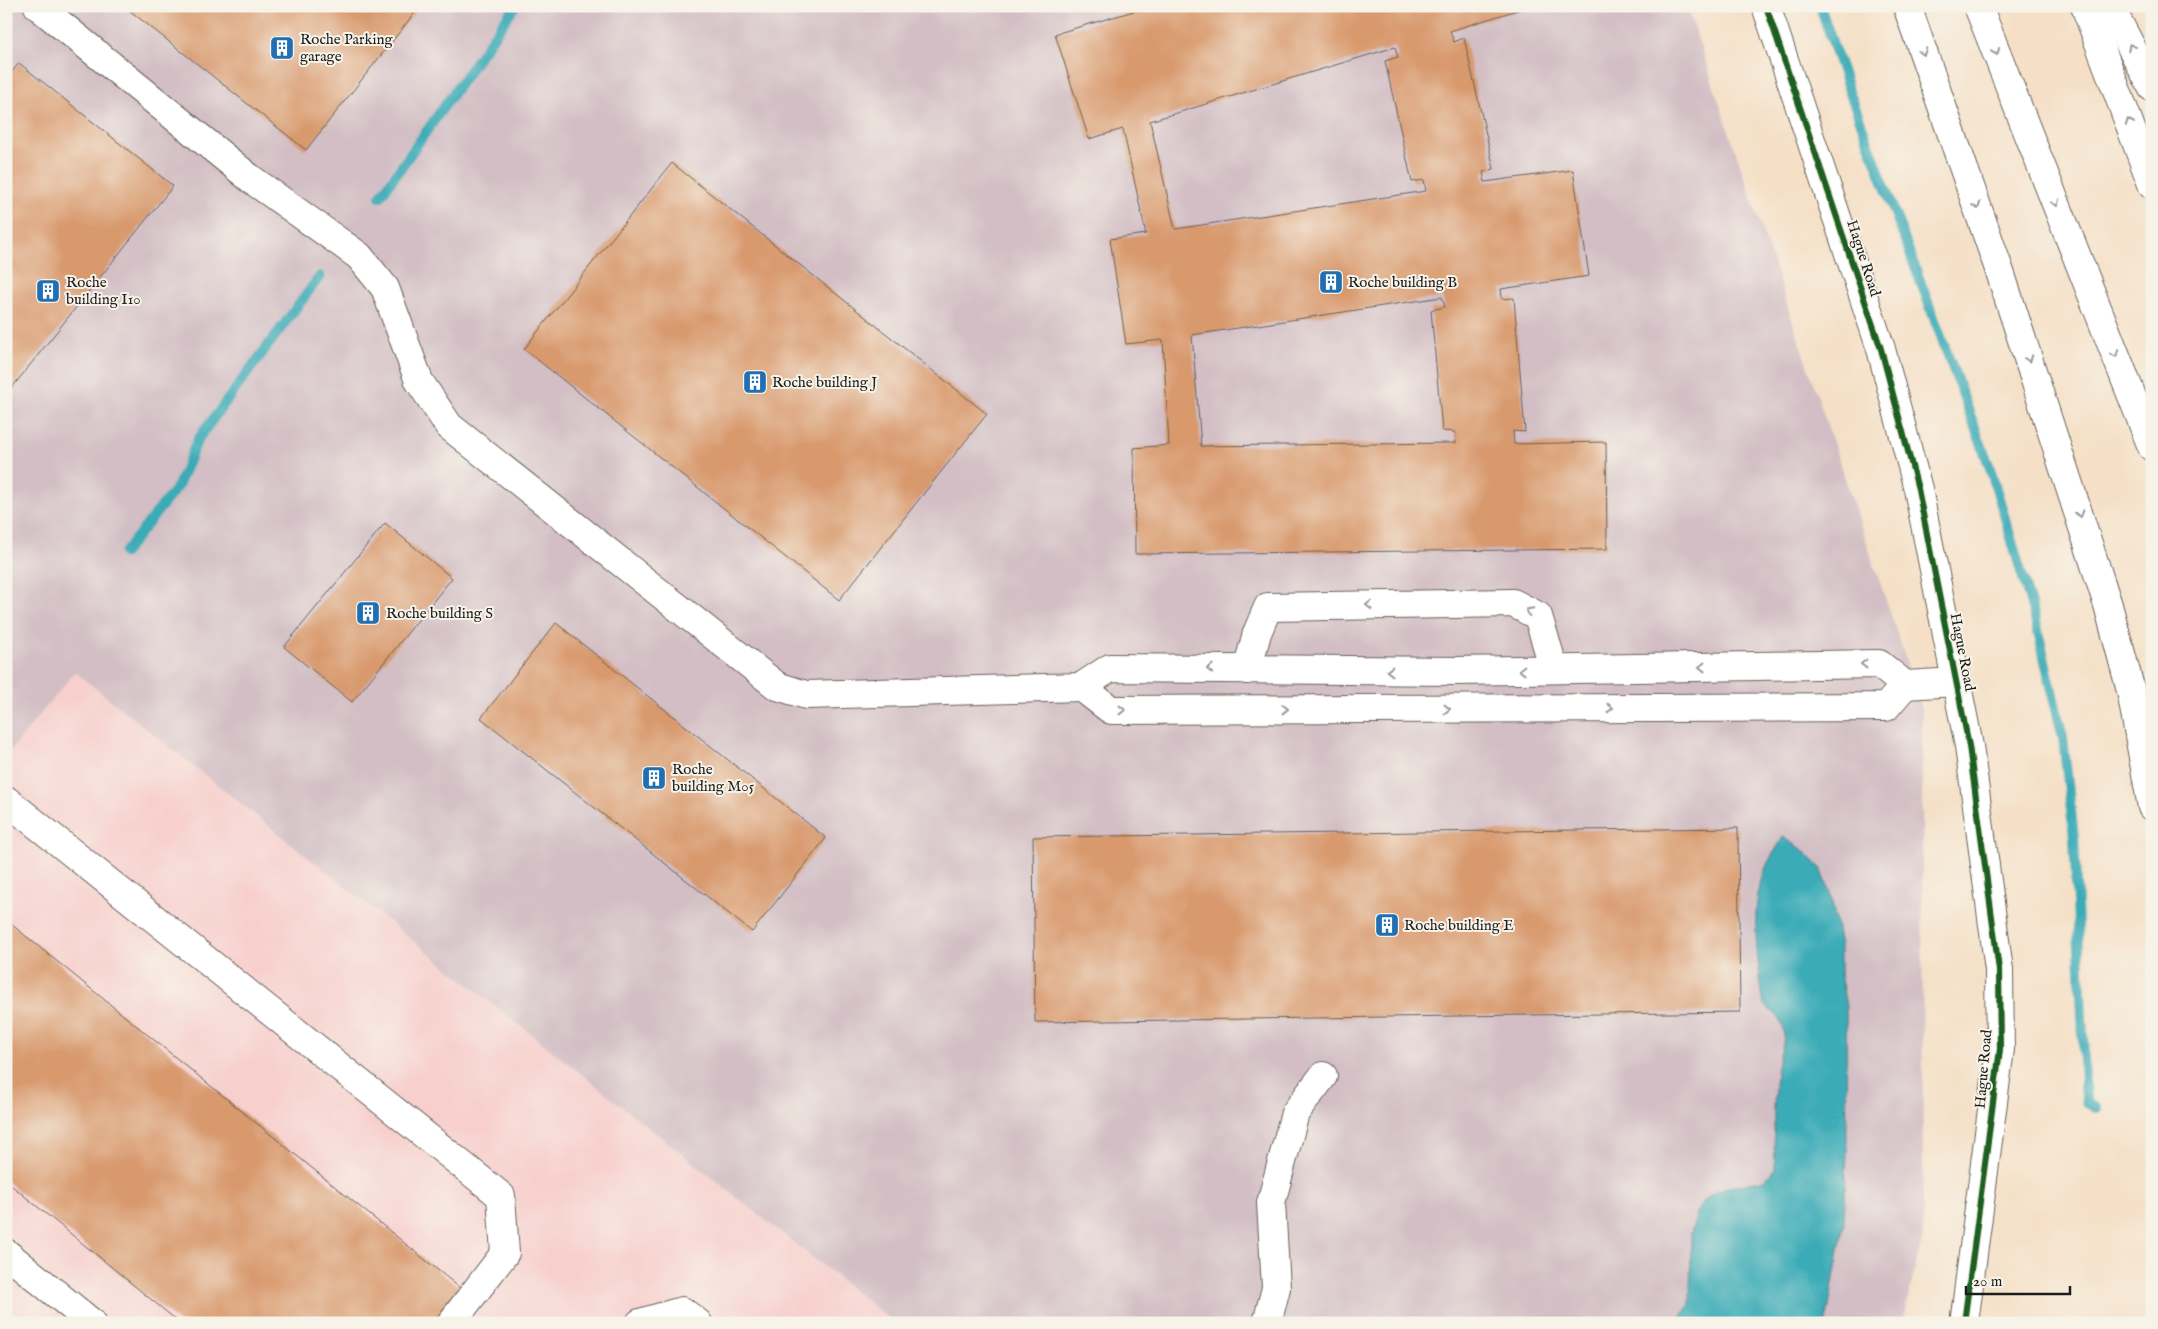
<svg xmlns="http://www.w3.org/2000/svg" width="2158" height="1329" viewBox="0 0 2158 1329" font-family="'IM FELL English',serif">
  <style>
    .built { fill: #f7d0ce }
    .industrial { fill: #d2bec4 }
    .water { fill: #3aabb7; stroke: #2b646a }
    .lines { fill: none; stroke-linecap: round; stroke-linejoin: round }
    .stream { stroke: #3aabb7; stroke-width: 10 }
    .building { fill: #d8996d; fill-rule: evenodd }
    .minor-casing { stroke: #686158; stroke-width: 30 }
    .highway-casing { stroke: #686158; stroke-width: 30 }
    .minor { stroke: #fff; stroke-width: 28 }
    .highway { stroke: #fff; stroke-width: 28 }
    .cycleway-casing { stroke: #f7f3e8; stroke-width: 9 }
    .cycleway { stroke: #1b5e20; stroke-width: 6 }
    .oneway { stroke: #999 }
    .labels { text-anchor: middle; stroke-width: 4; stroke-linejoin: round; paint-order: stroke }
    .poi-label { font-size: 15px; fill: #1c1c1c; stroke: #f7f3e8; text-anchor: start }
    .street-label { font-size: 15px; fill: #1c1c1c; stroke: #f7f3e8 }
  </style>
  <rect width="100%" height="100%" fill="#f7f3e8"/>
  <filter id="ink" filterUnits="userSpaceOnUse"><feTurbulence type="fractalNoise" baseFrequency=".02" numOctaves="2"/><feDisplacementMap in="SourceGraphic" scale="10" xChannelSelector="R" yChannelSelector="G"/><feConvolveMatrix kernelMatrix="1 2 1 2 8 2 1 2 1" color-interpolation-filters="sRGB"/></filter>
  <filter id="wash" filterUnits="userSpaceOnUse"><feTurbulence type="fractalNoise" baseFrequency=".0096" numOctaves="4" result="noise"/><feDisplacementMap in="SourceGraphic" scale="20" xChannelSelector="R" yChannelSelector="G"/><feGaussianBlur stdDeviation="1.12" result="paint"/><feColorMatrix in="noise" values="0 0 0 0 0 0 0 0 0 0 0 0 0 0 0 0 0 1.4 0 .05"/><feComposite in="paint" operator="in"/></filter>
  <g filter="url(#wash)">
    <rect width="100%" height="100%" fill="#f5e0c7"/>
    <path class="built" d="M 75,672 L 895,1323 L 6,1323 L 6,756 Z"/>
    <path class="industrial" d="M 6,6 L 1687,6 L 1922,708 L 1923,1236 L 1902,1323 L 895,1323 L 75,672 L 6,756 Z"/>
    <path class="water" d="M 1783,837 L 1802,849 L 1821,868 L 1831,896 L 1840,946 L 1840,973 L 1846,1007 L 1847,1151 L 1844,1222 L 1826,1323 L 1676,1323 L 1690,1304 L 1691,1233 L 1698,1209 L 1705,1199 L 1714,1193 L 1725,1188 L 1765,1180 L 1775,1168 C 1774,1136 1773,1105 1776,1074 C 1777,1057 1788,1042 1782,1025 C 1780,1016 1771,1011 1764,1005 C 1758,965 1748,906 1766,867 C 1770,857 1778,847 1783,837 Z"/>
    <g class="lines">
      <g class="stream">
        <path d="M 1820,6 L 1848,88 L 1989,465 L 2035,618 L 2063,738 L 2074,837 L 2086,1103 L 2097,1108"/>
        <path d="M 380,197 L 515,6"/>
        <path d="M 124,553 L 178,486 L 198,439 L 320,276"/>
      </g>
    </g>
    <g id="blocks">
      <g class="building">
        <path d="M 124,6 L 420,6 L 306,150 Z"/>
        <path d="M 1151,6 L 1530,6 L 1450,31 L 1454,42 L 1464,38 L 1494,169 L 1483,172 L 1485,182 L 1573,170 L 1589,276 L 1501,289 L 1502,299 L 1514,298 L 1525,432 L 1513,431 L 1514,444 L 1606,442 L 1607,549 L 1135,554 L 1134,448 L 1169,445 L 1163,340 L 1126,344 L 1110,239 L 1146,234 L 1123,129 L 1089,139 L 1055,34 ZM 1395,47 L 1398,57 L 1385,61 L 1412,182 L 1424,180 L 1426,191 L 1175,229 L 1150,121 ZM 1442,297 L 1445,307 L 1431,310 L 1442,431 L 1455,432 L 1456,443 L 1201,446 L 1192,335 Z"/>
        <path d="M 19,63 L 173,186 L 6,395 L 6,79 Z"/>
        <path d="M 672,163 L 987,414 L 839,600 L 524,349 Z"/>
        <path d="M 385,523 L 452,578 L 352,702 L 284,647 Z"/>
        <path d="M 556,623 L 826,838 L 752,932 L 481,718 Z"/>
        <path d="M 1738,828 L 1740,1012 L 1035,1022 L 1033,837 Z"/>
        <path d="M 6,920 L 460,1288 L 432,1323 L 180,1323 L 6,1181 Z"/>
      </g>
    </g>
  </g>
  <g filter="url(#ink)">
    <use href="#blocks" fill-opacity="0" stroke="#686158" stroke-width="1"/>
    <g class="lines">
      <defs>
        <g id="minor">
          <path d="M 38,6 L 251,179 L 359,256 L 385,288 L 419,381 L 449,426 L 777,686 L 806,695 L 1081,687 L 1110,668 L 1456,671 L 1879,664 L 1905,685 L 1957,682"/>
          <path d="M 1766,6 L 1881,349 L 1918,489 L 1969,746 L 1999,970 L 2000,1049 L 1964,1323"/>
          <path d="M 1247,670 L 1257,633 L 1268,607 L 1513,603 L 1538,616 L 1554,669"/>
          <path d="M 1081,687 L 1111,710 L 1886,707 L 1905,685"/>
          <path d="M 6,800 L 501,1196 L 505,1253 L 451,1323"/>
          <path d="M 6,1253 L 92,1323"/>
          <path d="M 640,1323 L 682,1311 L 698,1323"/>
          <path d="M 1267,1323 L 1276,1288 L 1271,1203 L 1295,1113 L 1323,1076"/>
        </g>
        <g id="highway">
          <path d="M 1907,6 L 2001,275 L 2108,605 L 2131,691 L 2152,807"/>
          <path d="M 1978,6 L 2152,447"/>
          <path d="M 2085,6 L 2152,184"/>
          <path d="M 2110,6 L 2152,87"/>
        </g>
      </defs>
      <use href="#minor" class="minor-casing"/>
      <use href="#highway" class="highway-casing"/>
      <use href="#minor" class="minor"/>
      <use href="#highway" class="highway"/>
      <defs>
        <path id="cycleway" d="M 1766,6 L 1881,349 L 1918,489 L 1969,746 L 1999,970 L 2000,1049 L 1964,1323"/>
      </defs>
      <use href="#cycleway" class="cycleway-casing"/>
      <use href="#cycleway" class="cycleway"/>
    </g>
    <defs><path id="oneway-chevron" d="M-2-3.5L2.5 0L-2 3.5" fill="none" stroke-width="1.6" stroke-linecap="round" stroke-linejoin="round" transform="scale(1.25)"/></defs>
    <g class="oneway">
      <use href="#oneway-chevron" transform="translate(2131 47) rotate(-118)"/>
      <use href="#oneway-chevron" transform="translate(1923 52) rotate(71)"/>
      <use href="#oneway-chevron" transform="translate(1996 52) rotate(68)"/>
      <use href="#oneway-chevron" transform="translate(2129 122) rotate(-110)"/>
      <use href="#oneway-chevron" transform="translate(2056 203) rotate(69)"/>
      <use href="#oneway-chevron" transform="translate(1977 206) rotate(70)"/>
      <use href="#oneway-chevron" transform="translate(2115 354) rotate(69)"/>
      <use href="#oneway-chevron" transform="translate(2029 359) rotate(72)"/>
      <use href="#oneway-chevron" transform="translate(2080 514) rotate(73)"/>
      <use href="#oneway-chevron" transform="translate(1369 605) rotate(179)"/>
      <use href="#oneway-chevron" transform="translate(1529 611) rotate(-153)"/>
      <use href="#oneway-chevron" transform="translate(1864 664) rotate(179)"/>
      <use href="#oneway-chevron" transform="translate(1702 667) rotate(179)"/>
      <use href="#oneway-chevron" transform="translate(1210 669) rotate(-179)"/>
      <use href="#oneway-chevron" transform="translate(1522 670) rotate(179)"/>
      <use href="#oneway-chevron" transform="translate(1390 671) rotate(-180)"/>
      <use href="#oneway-chevron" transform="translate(1610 708)"/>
      <use href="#oneway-chevron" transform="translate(1285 709)"/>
      <use href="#oneway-chevron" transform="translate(1447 709)"/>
      <use href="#oneway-chevron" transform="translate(1122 710)"/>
    </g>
  </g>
  <defs>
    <symbol id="building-square" viewBox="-11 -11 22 22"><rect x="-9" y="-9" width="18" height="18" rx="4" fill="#1f6fb2" stroke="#f7f3e8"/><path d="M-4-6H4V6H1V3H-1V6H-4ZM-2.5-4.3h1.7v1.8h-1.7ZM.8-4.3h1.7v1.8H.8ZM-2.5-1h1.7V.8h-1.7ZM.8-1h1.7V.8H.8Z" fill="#fff"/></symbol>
  </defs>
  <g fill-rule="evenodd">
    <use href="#building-square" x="268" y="34" width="28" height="28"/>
    <use href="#building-square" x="1317" y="268" width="28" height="28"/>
    <use href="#building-square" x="34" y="277" width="28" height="28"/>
    <use href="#building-square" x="741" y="368" width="28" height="28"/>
    <use href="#building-square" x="354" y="599" width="28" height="28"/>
    <use href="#building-square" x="640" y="764" width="28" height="28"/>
    <use href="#building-square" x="1373" y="911" width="28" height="28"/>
  </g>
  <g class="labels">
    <g class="poi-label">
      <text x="300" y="44">Roche Parking<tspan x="300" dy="17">garage</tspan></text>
      <text x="66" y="287">Roche<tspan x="66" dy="17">building I10</tspan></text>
      <text x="1348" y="287">Roche building B</text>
      <text x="772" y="387">Roche building J</text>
      <text x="386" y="618">Roche building S</text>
      <text x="672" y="774">Roche<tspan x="672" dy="17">building M05</tspan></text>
      <text x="1404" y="930">Roche building E</text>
    </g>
    <g class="street-label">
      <text transform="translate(1864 258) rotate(72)" y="5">Hague Road</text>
      <text transform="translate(1963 652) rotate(79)" y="5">Hague Road</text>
      <text transform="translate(1983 1069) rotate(-85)" y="5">Hague Road</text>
    </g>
  </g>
  <rect width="2158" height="1329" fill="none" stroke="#f7f3e8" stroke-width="25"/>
  <path d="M1966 1286v8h104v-8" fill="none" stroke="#1c1c1c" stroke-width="2.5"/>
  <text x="1973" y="1286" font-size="15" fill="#1c1c1c" stroke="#f7f3e8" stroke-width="4" paint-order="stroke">20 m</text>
</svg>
